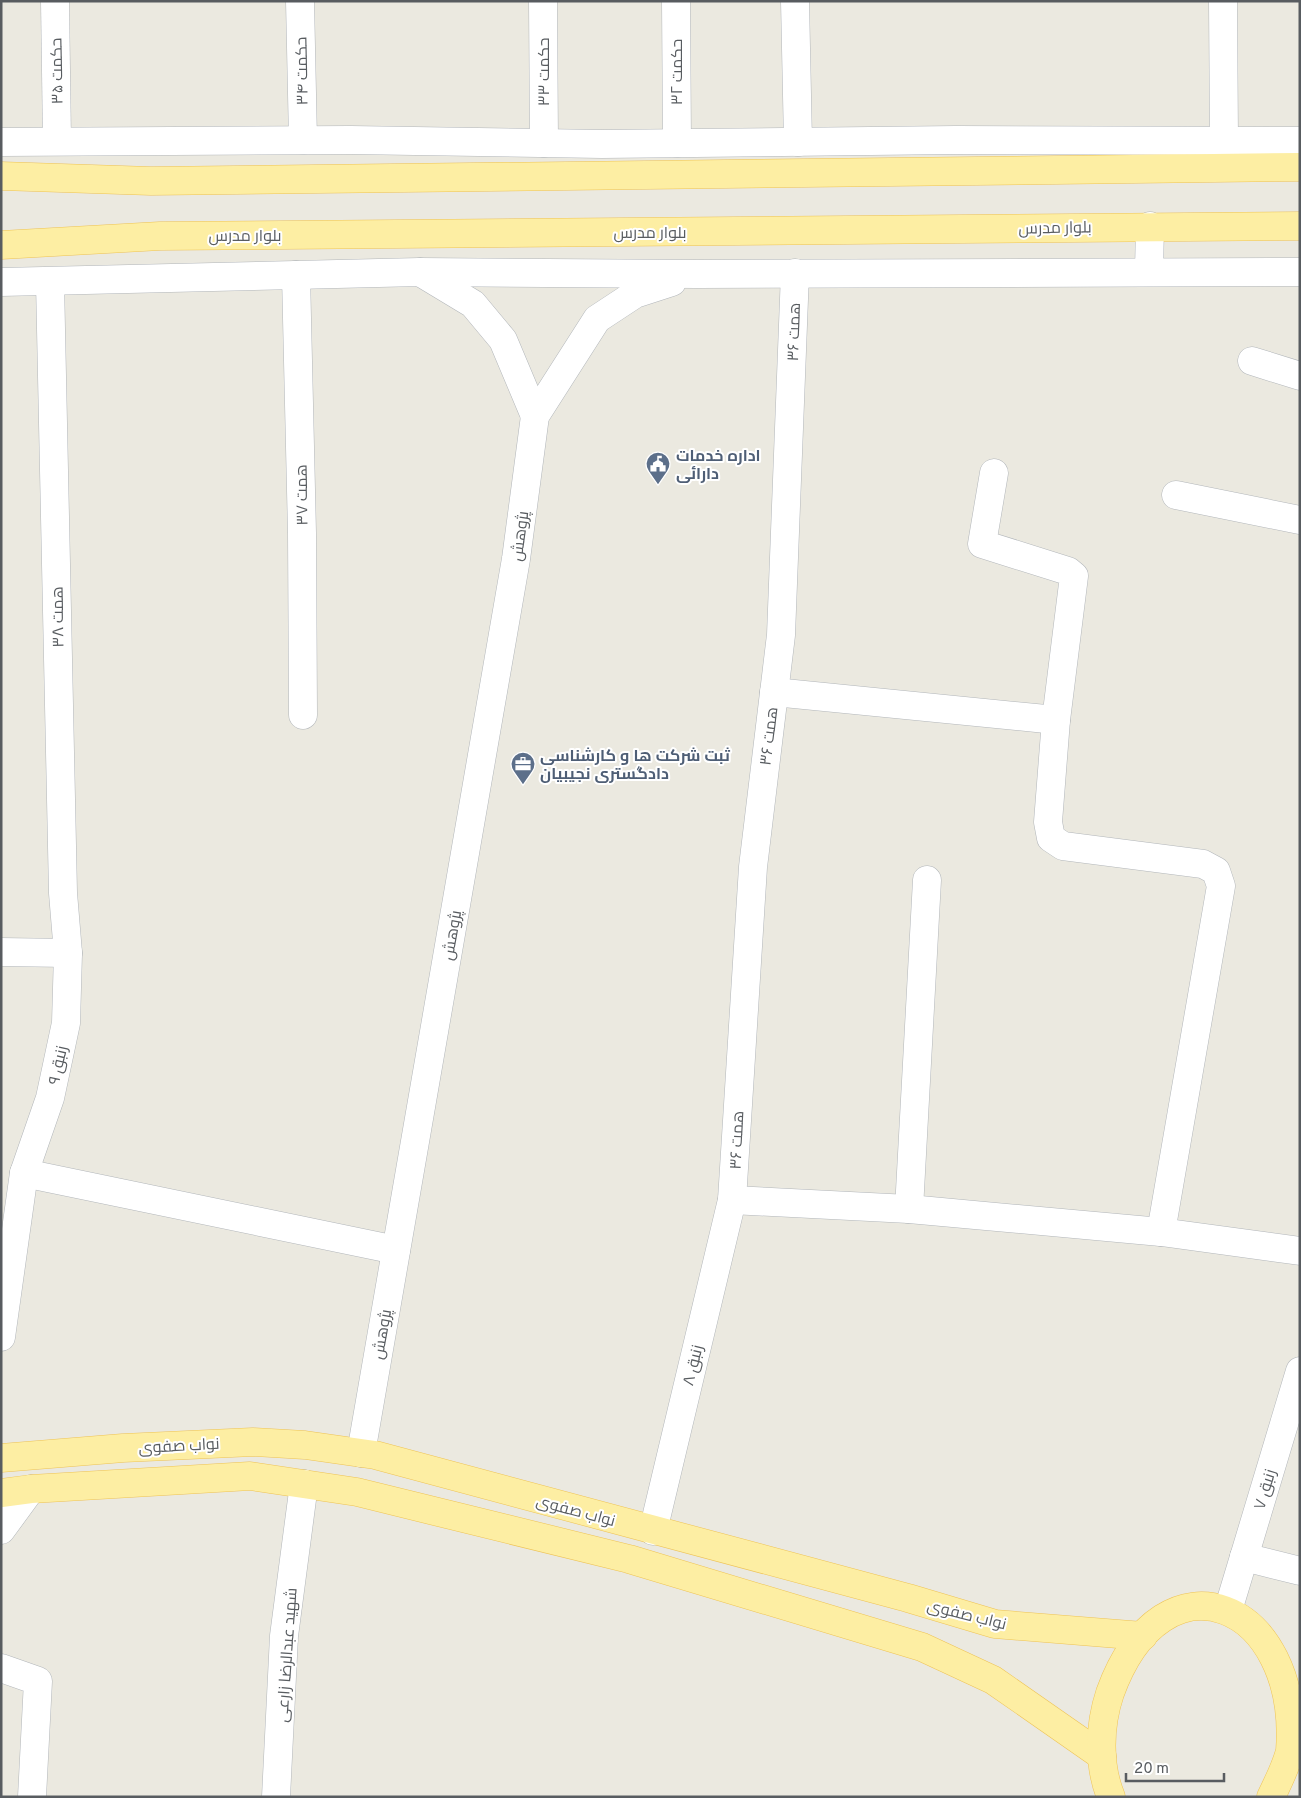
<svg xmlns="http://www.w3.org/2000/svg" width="1301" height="1798" viewBox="0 0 1301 1798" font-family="Overpass,Cairo,sans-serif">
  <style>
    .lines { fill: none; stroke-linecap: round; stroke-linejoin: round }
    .minor-casing { stroke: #b2b6ba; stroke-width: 29 }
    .major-casing { stroke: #eec356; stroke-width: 29 }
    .minor { stroke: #fff; stroke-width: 28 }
    .major { stroke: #fdeea3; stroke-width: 28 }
    .labels { text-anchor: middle; stroke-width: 4; stroke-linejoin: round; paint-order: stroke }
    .street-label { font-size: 16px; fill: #585c60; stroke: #fff }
    .service-label { font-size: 16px; font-weight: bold; fill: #4e5e75; stroke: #fff; text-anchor: start }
  </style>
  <rect width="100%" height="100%" fill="#ebe9e0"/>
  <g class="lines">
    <defs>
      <g id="minor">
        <path d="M 55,1 L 57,141"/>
        <path d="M 300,1 L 303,140"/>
        <path d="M 543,1 L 544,143"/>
        <path d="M 676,1 L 677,143"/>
        <path d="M 795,1 L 798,142"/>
        <path d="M 1223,1 L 1224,141"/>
        <path d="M 1,142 L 351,140 L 602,144 L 956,140 L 1300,141"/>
        <path d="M 1149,271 L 1150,226"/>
        <path d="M 420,272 L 473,304 L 503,340 L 535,416"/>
        <path d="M 296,275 L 302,533 L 303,715"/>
        <path d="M 1,282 L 420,272 L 697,274 L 1300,272"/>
        <path d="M 1252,361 L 1300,376"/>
        <path d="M 994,473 L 982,544 L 1068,571 L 1074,576 L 1056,720 L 1048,822 L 1051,838 L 1063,846 L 1203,864 L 1216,871 L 1221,886 L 1161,1232"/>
        <path d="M 1176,495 L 1300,520"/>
        <path d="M 774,692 L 1056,720"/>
        <path d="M 1,952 L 68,953"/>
        <path d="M 24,1173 L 396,1250"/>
        <path d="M 732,1200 L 909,1209 L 1161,1232 L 1300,1251"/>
        <path d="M 909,1209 L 927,880"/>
        <path d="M 1,1337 L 24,1173 L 50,1098 L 66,1023 L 68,953 L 63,893 L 50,282"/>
        <path d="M 361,1453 L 516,559 L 535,416 L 597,319 L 635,294 L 672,282"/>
        <path d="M 1,1530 L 31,1489"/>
        <path d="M 653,1531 L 732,1200 L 753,867 L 781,635 L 795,273"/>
        <path d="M 1244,1557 L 1300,1571"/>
        <path d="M 1229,1607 L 1300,1371"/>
        <path d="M 1,1668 L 38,1681 L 32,1797"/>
        <path d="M 276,1797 L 284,1636 L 304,1484"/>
      </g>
      <g id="major">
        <path d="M 1,176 L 151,181 L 1300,167"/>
        <path d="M 1,245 L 160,236 L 1300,226"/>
        <path d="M 1,1458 L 123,1448 L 253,1442 L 305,1445 L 375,1455 L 908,1598 L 995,1624 L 1143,1636"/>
        <path d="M 1,1493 L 31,1489 L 250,1476 L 357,1492 L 629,1559 L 922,1647 L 993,1680 L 1102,1756"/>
        <path d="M 1111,1797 C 1098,1765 1099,1726 1110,1693 C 1164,1544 1301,1602 1290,1751 C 1286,1767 1278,1782 1271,1797"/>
      </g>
    </defs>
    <use href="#minor" class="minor-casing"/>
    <use href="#major" class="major-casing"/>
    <use href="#minor" class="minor"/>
    <use href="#major" class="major"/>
  </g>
  <defs>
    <symbol id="civic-pin" viewBox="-11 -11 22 30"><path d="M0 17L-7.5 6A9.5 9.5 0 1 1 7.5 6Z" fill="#5c6f8a" stroke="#fff"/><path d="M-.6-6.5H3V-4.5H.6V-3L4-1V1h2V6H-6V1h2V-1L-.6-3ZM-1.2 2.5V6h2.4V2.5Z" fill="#fff"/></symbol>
    <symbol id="office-pin" viewBox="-11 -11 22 30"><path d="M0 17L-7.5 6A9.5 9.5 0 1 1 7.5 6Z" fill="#5c6f8a" stroke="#fff"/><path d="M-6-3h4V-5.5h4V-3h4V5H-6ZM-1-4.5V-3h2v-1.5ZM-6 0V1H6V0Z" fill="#fff"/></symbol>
  </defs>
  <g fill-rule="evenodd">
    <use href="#civic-pin" x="644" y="450" width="28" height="38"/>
    <use href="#office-pin" x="509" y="750" width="28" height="38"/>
  </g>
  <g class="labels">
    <g class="street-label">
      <text transform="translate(56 71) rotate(-91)" y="6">حکمت ۳۵</text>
      <text transform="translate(301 71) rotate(-91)" y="6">حکمت ۳۴</text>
      <text transform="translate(543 72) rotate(-90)" y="6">حکمت ۳۳</text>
      <text transform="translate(676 72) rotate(-90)" y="6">حکمت ۳۲</text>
      <text transform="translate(1055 227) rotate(-1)" y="6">بلوار مدرس</text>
      <text x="650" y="238">بلوار مدرس</text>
      <text x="245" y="241">بلوار مدرس</text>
      <text transform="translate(793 332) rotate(-88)" y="6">همت ۳۶</text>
      <text transform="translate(301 495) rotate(-91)" y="6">همت ۳۷</text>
      <text transform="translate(519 536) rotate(-82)" y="6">پژوهش</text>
      <text transform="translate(57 617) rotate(-91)" y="6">همت ۳۸</text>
      <text transform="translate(768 736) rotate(-83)" y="6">همت ۳۶</text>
      <text transform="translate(451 935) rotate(-80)" y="6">پژوهش</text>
      <text transform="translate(57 1065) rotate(-77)" y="6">زنبق ۹</text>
      <text transform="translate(736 1140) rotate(-87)" y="6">همت ۳۶</text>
      <text transform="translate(381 1334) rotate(-80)" y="6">پژوهش</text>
      <text transform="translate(692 1365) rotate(-76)" y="6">زنبق ۸</text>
      <text transform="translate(179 1445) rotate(-3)" y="6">نواب صفوی</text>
      <text transform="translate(1264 1489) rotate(-73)" y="6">زنبق ۷</text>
      <text transform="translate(576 1510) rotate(15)" y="6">نواب صفوی</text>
      <text transform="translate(967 1614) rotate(14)" y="6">نواب صفوی</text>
      <text transform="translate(286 1655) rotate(-86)" y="6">شهید عبدالرضا زارعی</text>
    </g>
    <g class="service-label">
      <text x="676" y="461">اداره خدمات<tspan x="676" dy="18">دارائی</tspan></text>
      <text x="540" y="761">ثبت شرکت ها و کارشناسی<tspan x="540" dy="18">دادگستری نجیبیان</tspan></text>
    </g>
  </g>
  <rect width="1301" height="1798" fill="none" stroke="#585c60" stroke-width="5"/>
  <path d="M1126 1773v8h98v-8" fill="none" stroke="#585c60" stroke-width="2.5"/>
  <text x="1134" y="1773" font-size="15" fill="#585c60" stroke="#ffffff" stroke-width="4" paint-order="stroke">20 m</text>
</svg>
